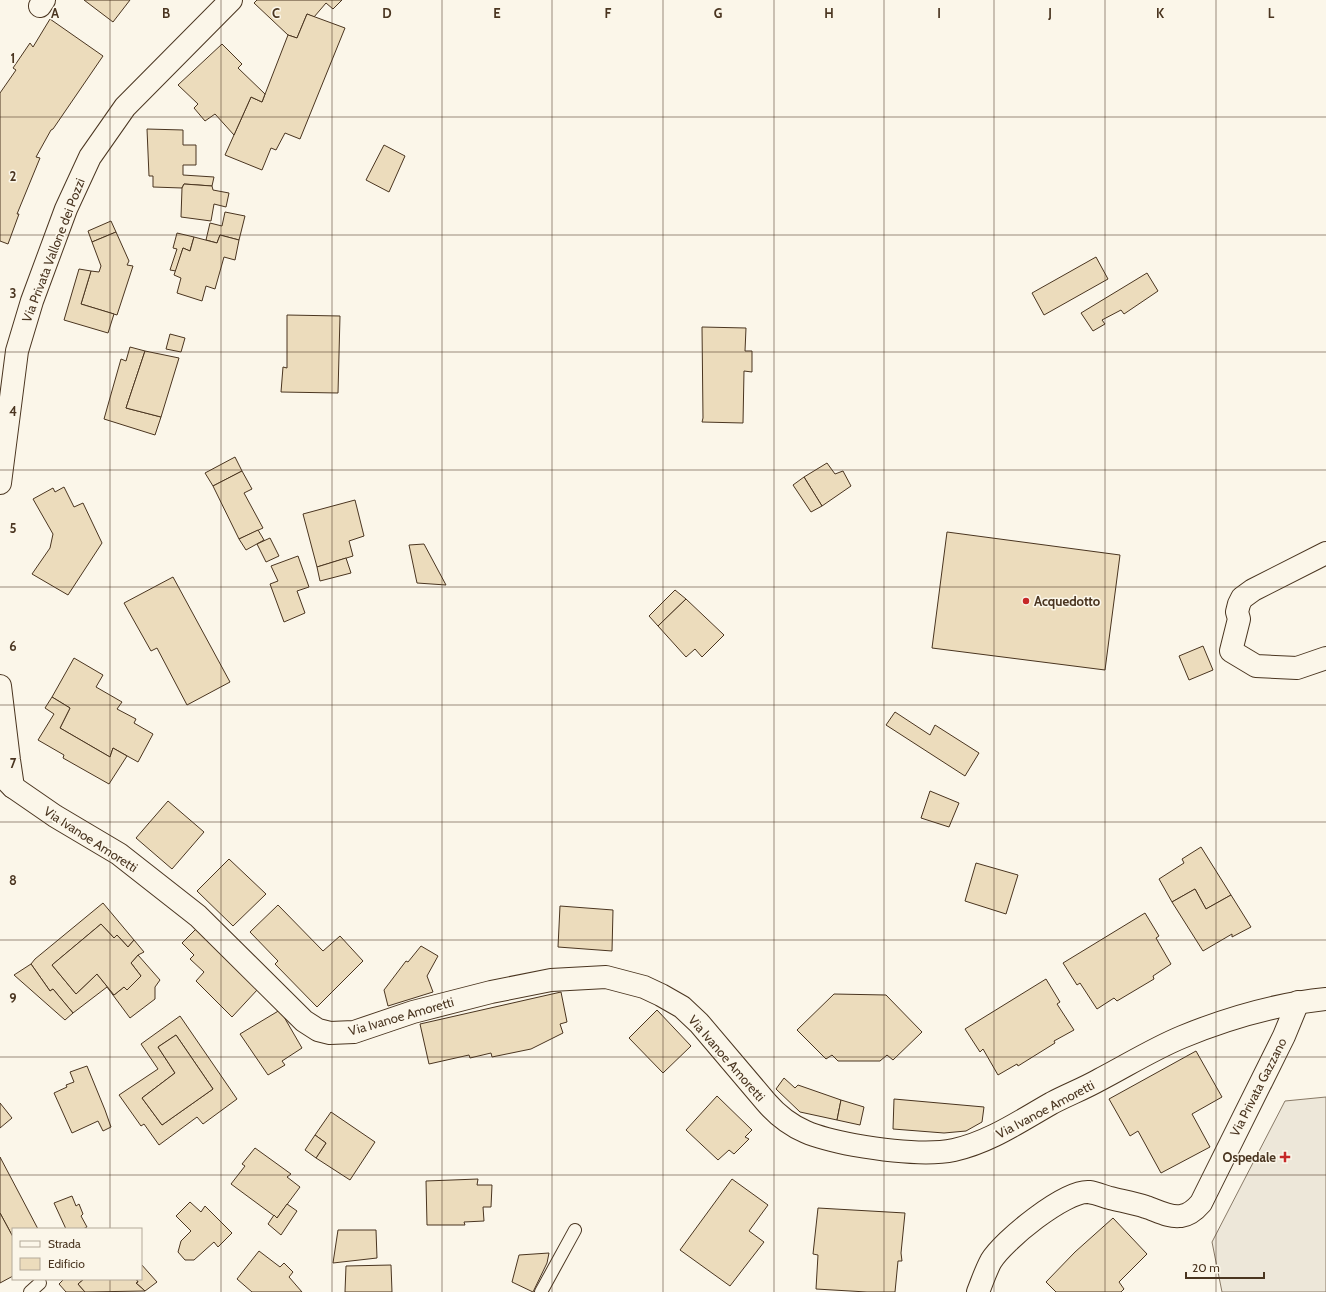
<svg xmlns="http://www.w3.org/2000/svg" width="1326" height="1292" viewBox="0 0 1326 1292" font-family="Cabin,sans-serif">
  <style>
    .parking { fill: #ede7d9; stroke: #887966 }
    .building { fill: #ecdcbc; stroke: #4a3520; fill-rule: evenodd }
    .lines { fill: none; stroke-linecap: round; stroke-linejoin: round }
    .service-casing { stroke: #4a3520; stroke-width: 14 }
    .minor-casing { stroke: #4a3520; stroke-width: 24 }
    .service { stroke: #fbf6e9; stroke-width: 12 }
    .minor { stroke: #fbf6e9; stroke-width: 22 }
    .grid { fill: none; stroke: #4a3520; stroke-width: 1; stroke-opacity: 0.55 }
    .poi-dot { fill: #c62828; stroke: #fbf6e9; stroke-width: 1.5 }
    .labels { text-anchor: middle; stroke-width: 3; stroke-linejoin: round; paint-order: stroke }
    .street-label { font-size: 13px; fill: #4a3520; stroke: #fbf6e9 }
    .poi-label { font-size: 13px; font-weight: bold; fill: #4a3520; stroke: #fbf6e9; text-anchor: start }
    .grid-label { font-size: 13px; text-anchor: middle; font-weight: bold; fill: #4a3520; stroke: #fbf6e9; stroke-width: 3; stroke-linejoin: round; paint-order: stroke }
  </style>
  <rect width="100%" height="100%" fill="#fbf6e9"/>
  <path class="parking" d="M 1326,1097 L 1326,1292 L 1222,1292 L 1212,1242 L 1285,1101 Z"/>
  <g class="building">
    <path d="M 84,0 L 130,0 L 113,22 Z"/>
    <path d="M 257,0 L 342,0 L 333,9 L 326,3 L 314,17 L 307,14 L 297,38 L 288,35 L 254,3 Z"/>
    <path d="M 307,14 L 345,28 L 300,139 L 285,133 L 276,150 L 271,148 L 262,170 L 225,155 L 251,97 L 262,102 L 288,35 L 297,38 Z"/>
    <path d="M 50,19 L 103,56 L 53,129 L 51,130 L 36,157 L 40,158 L 17,214 L 19,214 L 8,244 L 0,241 L 0,93 L 16,70 L 13,68 L 30,43 L 33,47 Z"/>
    <path d="M 222,44 L 242,64 L 238,68 L 265,94 L 262,102 L 251,97 L 234,135 L 215,114 L 205,121 L 194,108 L 198,104 L 178,85 Z"/>
    <path d="M 147,129 L 183,130 L 183,145 L 196,145 L 196,165 L 183,165 L 183,175 L 214,177 L 212,186 L 184,184 L 182,188 L 153,187 L 153,176 L 149,176 Z"/>
    <path d="M 384,145 L 405,156 L 389,192 L 366,180 Z"/>
    <path d="M 184,184 L 212,186 L 213,190 L 229,193 L 226,207 L 214,204 L 211,221 L 181,217 L 182,188 Z"/>
    <path d="M 225,212 L 245,216 L 239,240 L 220,235 L 217,243 L 206,240 L 210,223 L 222,226 Z"/>
    <path d="M 111,221 L 116,232 L 92,242 L 88,231 Z"/>
    <path d="M 116,232 L 129,261 L 127,265 L 133,266 L 117,315 L 81,304 L 91,271 L 99,272 L 101,266 L 92,242 Z"/>
    <path d="M 177,233 L 194,237 L 190,251 L 183,248 L 176,271 L 170,270 L 177,249 L 173,248 Z"/>
    <path d="M 220,235 L 239,240 L 235,260 L 224,257 L 215,289 L 206,286 L 202,301 L 177,293 L 181,278 L 174,275 L 183,248 L 190,251 L 194,237 L 217,243 Z"/>
    <path d="M 1096,257 L 1108,279 L 1044,315 L 1032,293 Z"/>
    <path d="M 79,269 L 91,271 L 81,304 L 114,314 L 108,333 L 64,320 Z"/>
    <path d="M 1147,273 L 1158,291 L 1124,314 L 1121,310 L 1102,320 L 1105,324 L 1093,331 L 1081,313 Z"/>
    <path d="M 287,315 L 340,316 L 338,393 L 281,392 L 283,367 L 287,368 Z"/>
    <path d="M 702,327 L 746,328 L 745,351 L 752,351 L 752,372 L 744,371 L 743,423 L 702,422 L 703,418 Z"/>
    <path d="M 170,334 L 185,338 L 181,352 L 166,349 Z"/>
    <path d="M 130,347 L 145,351 L 126,408 L 161,417 L 155,435 L 104,419 L 121,359 L 126,361 Z"/>
    <path d="M 145,351 L 179,358 L 161,417 L 126,408 Z"/>
    <path d="M 235,457 L 242,471 L 213,486 L 205,473 Z"/>
    <path d="M 827,463 L 835,474 L 843,471 L 851,486 L 822,506 L 804,477 Z"/>
    <path d="M 242,471 L 252,489 L 244,493 L 263,528 L 239,539 L 213,486 Z"/>
    <path d="M 804,477 L 822,506 L 811,512 L 793,485 Z"/>
    <path d="M 64,487 L 74,507 L 83,503 L 102,543 L 68,595 L 32,574 L 50,548 L 53,534 L 33,499 L 53,488 L 55,492 Z"/>
    <path d="M 355,500 L 364,536 L 349,541 L 353,556 L 317,567 L 303,514 Z"/>
    <path d="M 258,530 L 264,540 L 246,550 L 239,539 Z"/>
    <path d="M 947,532 L 1120,555 L 1105,670 L 932,648 Z"/>
    <path d="M 270,538 L 279,556 L 266,562 L 257,544 Z"/>
    <path d="M 424,544 L 446,585 L 417,583 L 409,545 Z"/>
    <path d="M 298,556 L 309,587 L 297,591 L 305,613 L 284,622 L 270,584 L 278,581 L 271,566 Z"/>
    <path d="M 346,558 L 351,573 L 320,581 L 317,567 Z"/>
    <path d="M 173,577 L 230,682 L 187,705 L 157,648 L 151,651 L 124,603 Z"/>
    <path d="M 675,590 L 686,599 L 658,626 L 649,616 Z"/>
    <path d="M 686,599 L 724,635 L 702,657 L 695,649 L 686,657 L 658,626 Z"/>
    <path d="M 1203,646 L 1213,670 L 1189,680 L 1179,656 Z"/>
    <path d="M 74,658 L 103,675 L 96,687 L 122,702 L 117,709 L 136,719 L 134,723 L 153,734 L 138,762 L 113,748 L 110,757 L 60,728 L 70,708 L 52,697 Z"/>
    <path d="M 52,697 L 70,708 L 60,728 L 110,757 L 113,748 L 127,756 L 109,784 L 63,758 L 64,755 L 38,740 L 54,714 L 45,708 Z"/>
    <path d="M 895,712 L 930,735 L 935,725 L 979,753 L 965,776 L 886,725 Z"/>
    <path d="M 930,791 L 959,803 L 949,827 L 921,818 Z"/>
    <path d="M 168,801 L 204,832 L 172,869 L 136,838 Z"/>
    <path d="M 1201,847 L 1231,895 L 1206,909 L 1195,889 L 1172,902 L 1159,879 L 1184,863 L 1182,859 Z"/>
    <path d="M 229,859 L 266,894 L 233,926 L 197,891 Z"/>
    <path d="M 976,863 L 1018,875 L 1006,914 L 965,901 Z"/>
    <path d="M 1195,889 L 1206,909 L 1231,895 L 1251,927 L 1232,937 L 1232,934 L 1203,951 L 1172,902 Z"/>
    <path d="M 103,903 L 134,940 L 128,947 L 117,935 L 114,938 L 101,924 L 52,965 L 76,994 L 97,974 L 114,995 L 124,987 L 127,990 L 141,976 L 131,963 L 138,955 L 160,980 L 155,987 L 155,999 L 130,1018 L 107,987 L 73,1013 L 53,989 L 50,991 L 31,964 L 35,959 Z"/>
    <path d="M 278,905 L 323,951 L 340,936 L 363,961 L 317,1007 L 275,964 L 278,961 L 250,932 Z"/>
    <path d="M 560,906 L 613,910 L 612,951 L 558,947 Z"/>
    <path d="M 1145,913 L 1159,936 L 1156,938 L 1171,964 L 1153,976 L 1154,979 L 1117,1001 L 1114,998 L 1097,1009 L 1080,983 L 1077,985 L 1063,963 Z"/>
    <path d="M 101,924 L 114,938 L 117,935 L 128,947 L 134,940 L 144,952 L 138,955 L 131,963 L 141,976 L 127,990 L 124,987 L 114,995 L 97,974 L 76,994 L 52,965 Z"/>
    <path d="M 197,928 L 258,989 L 232,1017 L 196,981 L 204,972 L 190,959 L 194,955 L 182,943 Z"/>
    <path d="M 421,946 L 438,956 L 427,976 L 433,992 L 388,1006 L 384,990 L 406,961 L 408,962 Z"/>
    <path d="M 31,964 L 50,991 L 53,989 L 73,1013 L 65,1020 L 14,975 Z"/>
    <path d="M 1046,979 L 1060,1002 L 1057,1004 L 1074,1030 L 1054,1041 L 1055,1043 L 1018,1066 L 1017,1064 L 998,1075 L 983,1049 L 980,1052 L 965,1029 Z"/>
    <path d="M 561,992 L 567,1022 L 560,1024 L 563,1033 L 531,1049 L 492,1057 L 491,1053 L 470,1058 L 469,1055 L 429,1064 L 420,1024 Z"/>
    <path d="M 834,994 L 886,995 L 922,1032 L 893,1060 L 887,1055 L 880,1061 L 838,1061 L 832,1055 L 826,1059 L 797,1030 Z"/>
    <path d="M 280,1010 L 302,1048 L 282,1061 L 285,1065 L 268,1075 L 240,1034 Z"/>
    <path d="M 657,1010 L 691,1046 L 663,1073 L 629,1038 Z"/>
    <path d="M 180,1016 L 237,1099 L 203,1124 L 197,1117 L 159,1145 L 144,1124 L 141,1126 L 119,1095 L 158,1069 L 141,1044 ZM 176,1035 L 213,1089 L 162,1125 L 142,1098 L 175,1073 L 158,1047 Z"/>
    <path d="M 176,1035 L 213,1089 L 162,1125 L 142,1098 L 175,1073 L 158,1047 Z"/>
    <path d="M 1196,1051 L 1222,1097 L 1192,1114 L 1210,1147 L 1161,1173 L 1138,1131 L 1130,1136 L 1109,1099 Z"/>
    <path d="M 87,1066 L 105,1110 L 111,1127 L 103,1131 L 98,1121 L 72,1133 L 54,1093 L 67,1087 L 66,1085 L 74,1082 L 70,1072 Z"/>
    <path d="M 784,1078 L 795,1088 L 798,1085 L 841,1100 L 837,1120 L 800,1112 L 776,1089 Z"/>
    <path d="M 717,1096 L 752,1130 L 745,1137 L 749,1139 L 734,1154 L 729,1150 L 718,1160 L 686,1130 Z"/>
    <path d="M 894,1099 L 984,1107 L 982,1122 L 966,1131 L 944,1133 L 893,1129 Z"/>
    <path d="M 841,1100 L 864,1107 L 860,1125 L 837,1120 Z"/>
    <path d="M 0,1103 L 12,1118 L 0,1128 Z"/>
    <path d="M 331,1112 L 375,1142 L 350,1180 L 316,1158 L 326,1143 L 315,1135 Z"/>
    <path d="M 315,1135 L 326,1143 L 316,1158 L 305,1150 Z"/>
    <path d="M 255,1148 L 291,1174 L 287,1177 L 300,1187 L 277,1218 L 231,1184 L 245,1166 L 242,1164 Z"/>
    <path d="M 0,1157 L 38,1229 L 13,1229 L 13,1237 L 0,1213 Z"/>
    <path d="M 478,1179 L 477,1185 L 492,1185 L 491,1207 L 483,1207 L 484,1221 L 464,1222 L 465,1225 L 427,1225 L 426,1181 Z"/>
    <path d="M 732,1179 L 768,1205 L 749,1231 L 764,1242 L 730,1286 L 680,1250 Z"/>
    <path d="M 72,1196 L 76,1206 L 79,1204 L 83,1214 L 81,1216 L 87,1227 L 83,1229 L 66,1229 L 54,1203 Z"/>
    <path d="M 190,1202 L 201,1212 L 205,1206 L 232,1233 L 218,1247 L 214,1242 L 194,1260 L 185,1260 L 178,1252 L 181,1241 L 191,1231 L 176,1216 Z"/>
    <path d="M 287,1204 L 297,1211 L 281,1235 L 268,1224 L 274,1215 L 277,1218 Z"/>
    <path d="M 818,1208 L 905,1213 L 901,1253 L 902,1261 L 898,1261 L 895,1292 L 867,1292 L 816,1289 L 818,1255 L 813,1254 Z"/>
    <path d="M 0,1213 L 13,1237 L 13,1276 L 0,1283 Z"/>
    <path d="M 1113,1218 L 1147,1254 L 1119,1282 L 1124,1289 L 1121,1292 L 1056,1292 L 1046,1282 L 1075,1252 Z"/>
    <path d="M 338,1230 L 376,1230 L 377,1258 L 333,1263 Z"/>
    <path d="M 259,1251 L 280,1267 L 284,1263 L 293,1272 L 289,1277 L 302,1292 L 252,1292 L 237,1279 Z"/>
    <path d="M 549,1253 L 547,1263 L 533,1292 L 512,1282 L 519,1255 Z"/>
    <path d="M 141,1264 L 157,1282 L 145,1291 L 136,1283 L 138,1282 L 136,1279 L 141,1279 Z"/>
    <path d="M 391,1265 L 392,1292 L 345,1292 L 346,1266 Z"/>
    <path d="M 64,1279 L 84,1279 L 78,1284 L 85,1292 L 66,1292 L 59,1284 Z"/>
    <path d="M 84,1279 L 136,1279 L 138,1282 L 136,1283 L 145,1291 L 85,1292 L 78,1284 Z"/>
  </g>
  <g class="lines">
    <defs>
      <g id="service">
        <path d="M 30,1292 L 40,1283"/>
        <path d="M 541,1292 L 575,1230"/>
      </g>
      <g id="minor">
        <path d="M 40,6 L 44,0"/>
        <path d="M 0,483 L 17,351 L 32,301 L 66,209 L 90,157 L 125,107 L 231,0"/>
        <path d="M 1326,553 L 1253,590 L 1242,598 L 1239,604 L 1237,612 L 1239,619 L 1231,651 L 1256,666 L 1297,668 L 1326,658"/>
        <path d="M 0,686 L 9,760 L 13,787"/>
        <path d="M 0,774 L 13,787 L 55,816 L 119,854 L 198,916 L 304,1021 L 318,1030 L 330,1033 L 354,1032 L 413,1012 L 491,992 L 551,980 L 606,977 L 644,987 L 661,995 L 682,1007 L 699,1023 L 766,1102 C 791,1131 817,1138 854,1145 C 883,1150 925,1156 954,1150 C 990,1142 1020,1121 1052,1103 C 1067,1095 1083,1089 1099,1080 C 1126,1066 1153,1049 1182,1037 C 1228,1018 1277,1004 1326,999"/>
        <path d="M 978,1292 C 982,1282 986,1270 991,1261 C 1003,1241 1065,1190 1089,1192 C 1096,1193 1103,1196 1110,1198 C 1122,1201 1134,1203 1146,1207 C 1156,1210 1169,1218 1181,1216 C 1189,1215 1195,1210 1201,1203 L 1284,1036 L 1298,1002"/>
      </g>
    </defs>
    <use href="#service" class="service-casing"/>
    <use href="#minor" class="minor-casing"/>
    <use href="#service" class="service"/>
    <use href="#minor" class="minor"/>
  </g>
  <path class="grid" d="M 110,0 L 110,1229M 221,0 L 221,1292M 332,0 L 332,1292M 442,0 L 442,1292M 552,0 L 552,1292M 663,0 L 663,1292M 774,0 L 774,1292M 884,0 L 884,1292M 994,0 L 994,1292M 1105,0 L 1105,1292M 1216,0 L 1216,1292M 0,117 L 1326,117M 0,235 L 1326,235M 0,352 L 1326,352M 0,470 L 1326,470M 0,587 L 1326,587M 0,705 L 1326,705M 0,822 L 1326,822M 0,940 L 1326,940M 0,1057 L 1326,1057M 0,1175 L 1326,1175M 110,1279 L 110,1292"/>
  <g class="poi-dot">
    <circle cx="1026" cy="601" r="4"/>
    <path d="M1283 1151h4v4h4v4h-4v4h-4v-4h-4v-4h4z"/>
  </g>
  <g class="labels">
    <g class="street-label">
      <text transform="translate(53 250) rotate(-69)" y="5">Via Privata Vallone dei Pozzi</text>
      <text transform="translate(91 839) rotate(33)" y="5">Via Ivanoe Amoretti</text>
      <text transform="translate(401 1016) rotate(-16)" y="5">Via Ivanoe Amoretti</text>
      <text transform="translate(727 1058) rotate(49)" y="5">Via Ivanoe Amoretti</text>
      <text transform="translate(1258 1087) rotate(-63)" y="5">Via Privata Gazzano</text>
      <text transform="translate(1045 1109) rotate(-28)" y="5">Via Ivanoe Amoretti</text>
    </g>
    <g class="poi-label">
      <text x="1034" y="606">Acquedotto</text>
      <text x="1276" y="1162" text-anchor="end">Ospedale</text>
    </g>
  </g>
  <g class="grid-label">
    <text x="55" y="18">A</text>
    <text x="166" y="18">B</text>
    <text x="276" y="18">C</text>
    <text x="387" y="18">D</text>
    <text x="497" y="18">E</text>
    <text x="608" y="18">F</text>
    <text x="718" y="18">G</text>
    <text x="829" y="18">H</text>
    <text x="939" y="18">I</text>
    <text x="1050" y="18">J</text>
    <text x="1160" y="18">K</text>
    <text x="1271" y="18">L</text>
    <text x="13" y="63">1</text>
    <text x="13" y="181">2</text>
    <text x="13" y="298">3</text>
    <text x="13" y="416">4</text>
    <text x="13" y="533">5</text>
    <text x="13" y="651">6</text>
    <text x="13" y="768">7</text>
    <text x="13" y="885">8</text>
    <text x="13" y="1003">9</text>
  </g>
  <rect x="12" y="1228" width="130" height="52" fill="#fbf6e9" stroke="#b4a999"/>
  <rect x="20" y="1241" width="20" height="6" fill="#fbf6e9" stroke="#b4a999"/>
  <text x="48" y="1248" font-size="12" fill="#4a3520">Strada</text>
  <rect x="20" y="1258" width="20" height="12" fill="#ecdcbc" stroke="#b4a999"/>
  <text x="48" y="1268" font-size="12" fill="#4a3520">Edificio</text>
  <path d="M1186 1272v6h78v-6" fill="none" stroke="#4a3520" stroke-width="2"/>
  <text x="1192" y="1272" font-size="12" fill="#4a3520" stroke="#fbf6e9" stroke-width="3" paint-order="stroke">20 m</text>
</svg>
